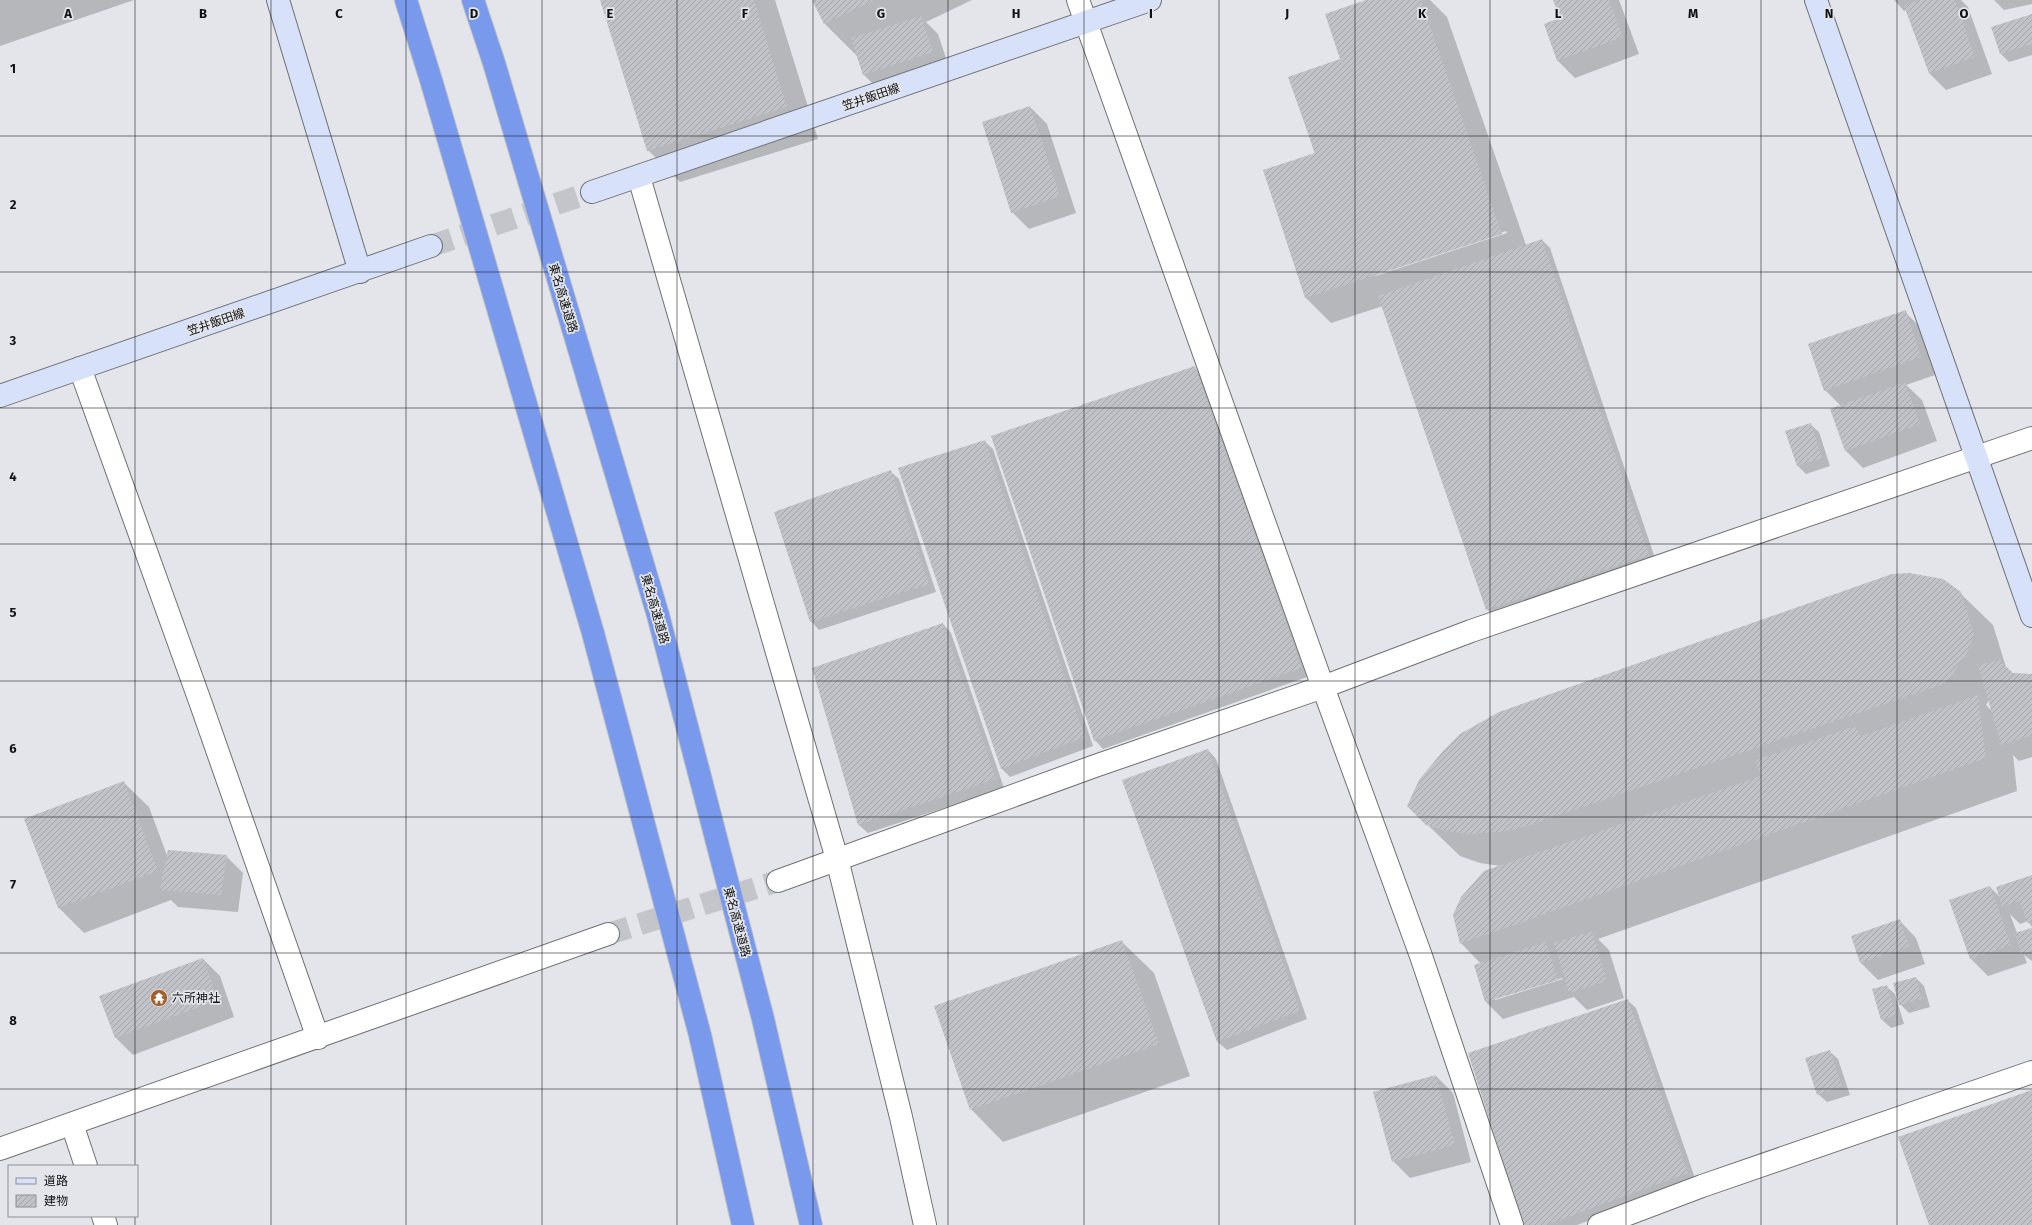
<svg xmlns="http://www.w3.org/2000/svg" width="2032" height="1225" viewBox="0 0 2032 1225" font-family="'Fira Sans','Noto Sans JP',sans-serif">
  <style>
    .shadow { fill: #0003; fill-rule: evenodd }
    .building { fill: url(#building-hatch) }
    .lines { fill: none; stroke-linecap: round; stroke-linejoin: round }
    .street-tunnel { stroke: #c3c5ca; stroke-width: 22; stroke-dasharray: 22 11; stroke-linecap: butt }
    .secondary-tunnel { stroke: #c3c5ca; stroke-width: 22; stroke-dasharray: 22 11; stroke-linecap: butt }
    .street-casing { stroke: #6e7074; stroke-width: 24 }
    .secondary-casing { stroke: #6e7074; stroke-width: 24 }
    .highway-casing { stroke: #c1c1c1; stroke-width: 24 }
    .street { stroke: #fff; stroke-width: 22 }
    .secondary { stroke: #d7e1f9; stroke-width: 22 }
    .highway { stroke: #799aec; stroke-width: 22 }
    .grid { fill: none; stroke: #101112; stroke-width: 1; stroke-opacity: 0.55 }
    .labels { text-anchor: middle; stroke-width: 3.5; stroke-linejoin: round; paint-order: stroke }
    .street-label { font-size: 12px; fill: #101112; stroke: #e3e5ea }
    .poi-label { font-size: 12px; fill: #101112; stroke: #e3e5ea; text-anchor: start }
    .grid-label { font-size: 13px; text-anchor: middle; font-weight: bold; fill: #101112; stroke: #e3e5ea; stroke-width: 3.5; stroke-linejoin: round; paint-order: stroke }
  </style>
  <defs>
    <pattern id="building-hatch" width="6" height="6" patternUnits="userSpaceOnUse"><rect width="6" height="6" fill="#c0c2c7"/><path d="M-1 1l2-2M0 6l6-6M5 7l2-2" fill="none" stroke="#a4a6aa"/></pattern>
  </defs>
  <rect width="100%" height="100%" fill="#e3e5ea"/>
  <g class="shadow">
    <path d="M 0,0 L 134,0 L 0,46 Z"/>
    <path d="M 601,0 L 775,0 L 818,139 L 680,182 L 648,150 Z"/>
    <path d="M 813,0 L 972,0 L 926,22 L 938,34 L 950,70 L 881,92 L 864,75 L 857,56 L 825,24 Z"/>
    <path d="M 1369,0 L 1430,0 L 1447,17 L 1526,245 L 1542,240 L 1550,248 L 1657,564 L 1495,618 L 1487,609 L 1383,306 L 1331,323 L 1306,298 L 1315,154 L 1290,77 L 1342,59 ZM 1506,231 L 1507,233 L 1375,276 L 1375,274 Z"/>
    <path d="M 1555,0 L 1619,0 L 1639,54 L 1575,78 L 1558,61 L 1545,24 L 1561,18 Z"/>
    <path d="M 1894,0 L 1961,0 L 1968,7 L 1992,74 L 1946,90 L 1929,73 L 1907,10 L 1904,11 Z"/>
    <path d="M 1994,0 L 2032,0 L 2032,4 L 2004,10 Z"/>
    <path d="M 2032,15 L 2032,55 L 2009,62 L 2001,54 Z"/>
    <path d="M 1030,107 L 1047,124 L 1076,213 L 1029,229 L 1012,212 Z"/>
    <path d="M 1905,312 L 1922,329 L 1938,374 L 1906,385 L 1922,400 L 1937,441 L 1863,468 L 1846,451 L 1841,406 L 1825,390 Z"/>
    <path d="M 1194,367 L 1203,376 L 1310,676 L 1103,749 L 1095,740 Z"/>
    <path d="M 1810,424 L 1819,432 L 1830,466 L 1806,474 L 1798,466 Z"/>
    <path d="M 984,441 L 993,449 L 1093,746 L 1010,777 L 1002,769 Z"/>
    <path d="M 890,471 L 899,479 L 936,592 L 819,630 L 811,621 Z"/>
    <path d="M 1960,593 L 1993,625 L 2006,667 L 2013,674 L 2032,675 L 2032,757 L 2019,761 L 2013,755 L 2017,791 L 1598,939 L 1609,950 L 1624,998 L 1587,1010 L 1574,997 L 1503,1019 L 1486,1002 L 1481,964 L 1461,943 L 1500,866 L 1480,863 L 1460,856 L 1408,806 ZM 1989,700 L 1993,712 L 1986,705 ZM 1562,978 L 1563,979 L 1495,1000 L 1495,998 Z"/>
    <path d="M 943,624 L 951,633 L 1004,788 L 868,833 L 859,825 L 813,668 Z"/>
    <path d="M 1208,750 L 1216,759 L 1307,1019 L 1227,1050 L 1218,1042 L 1123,781 Z"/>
    <path d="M 123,782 L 149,807 L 168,858 L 226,856 L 243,873 L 238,912 L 178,907 L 171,900 L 84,933 L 59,908 L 25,819 Z"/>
    <path d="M 2032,876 L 2032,927 L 2028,921 L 2020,924 L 2010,914 L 2017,933 L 2032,929 L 2032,961 L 2024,955 L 2027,963 L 1988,976 L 1971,959 L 1990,887 L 2000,897 Z"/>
    <path d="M 1899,920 L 1916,938 L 1925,964 L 1878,980 L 1861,963 L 1852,937 Z"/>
    <path d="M 1121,941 L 1154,973 L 1190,1076 L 1003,1142 L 971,1109 Z"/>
    <path d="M 203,959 L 220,976 L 234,1017 L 133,1055 L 116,1038 Z"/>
    <path d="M 1916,978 L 1924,986 L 1930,1007 L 1909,1013 L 1900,1004 Z"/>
    <path d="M 1886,986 L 1895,994 L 1904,1024 L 1891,1028 L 1882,1020 L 1873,989 Z"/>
    <path d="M 1627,1000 L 1636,1008 L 1696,1181 L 1577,1225 L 1524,1225 Z"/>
    <path d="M 1829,1051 L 1838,1059 L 1850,1095 L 1827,1102 L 1818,1094 Z"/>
    <path d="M 1436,1076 L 1453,1093 L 1471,1162 L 1410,1178 L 1393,1161 Z"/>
  </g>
  <g class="building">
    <path d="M 600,0 L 754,0 L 787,107 L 647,151 Z"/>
    <path d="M 812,0 L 874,0 L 824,24 Z"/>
    <path d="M 1366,0 L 1421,0 L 1502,234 L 1305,298 L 1263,170 L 1315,153 L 1288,77 L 1340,59 L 1325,14 Z"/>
    <path d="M 1553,0 L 1609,0 L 1623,37 L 1557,61 L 1544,24 L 1560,18 Z"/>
    <path d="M 1920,0 L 1955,0 L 1975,57 L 1929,73 L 1904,6 Z"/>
    <path d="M 2032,14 L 2032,44 L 2000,54 L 1991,27 Z"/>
    <path d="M 921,16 L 933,52 L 863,75 L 851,38 Z"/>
    <path d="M 1030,106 L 1060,196 L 1011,213 L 982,122 Z"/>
    <path d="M 1542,239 L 1649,555 L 1486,610 L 1378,296 Z"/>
    <path d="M 1906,310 L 1921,357 L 1824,391 L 1808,344 Z"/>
    <path d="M 1195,366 L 1302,668 L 1094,741 L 991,436 Z"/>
    <path d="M 1905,382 L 1920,424 L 1845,451 L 1830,409 Z"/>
    <path d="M 1811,423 L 1822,458 L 1797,466 L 1785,431 Z"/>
    <path d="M 985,440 L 1085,737 L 1001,769 L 898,468 Z"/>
    <path d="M 891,470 L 929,584 L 810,622 L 774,512 Z"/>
    <path d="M 1909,573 L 1943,579 L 1961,592 L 1974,635 L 1967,653 L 1956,669 L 1949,680 L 1938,686 L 1524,827 L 1500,832 L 1467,834 L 1447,831 L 1426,825 L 1407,806 L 1419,780 L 1443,751 L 1460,734 L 1499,712 L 1892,574 Z"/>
    <path d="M 943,623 L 996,779 L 858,825 L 812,668 Z"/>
    <path d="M 1999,660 L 2013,673 L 2032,674 L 2032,735 L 2001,745 L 1978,665 Z"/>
    <path d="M 1978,695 L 1986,758 L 1460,944 L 1453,915 L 1461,897 L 1484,871 L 1761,776 L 1756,760 L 1855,726 L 1861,736 Z"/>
    <path d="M 1208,749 L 1300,1011 L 1217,1042 L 1122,780 Z"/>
    <path d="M 124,781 L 158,871 L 58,908 L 24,819 Z"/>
    <path d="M 168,850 L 227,855 L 221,895 L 160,890 Z"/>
    <path d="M 2032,875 L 2032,922 L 2027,923 L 2020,901 L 2002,907 L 1996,887 Z"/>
    <path d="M 1990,886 L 2011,945 L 1970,959 L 1949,900 Z"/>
    <path d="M 1900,919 L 1909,947 L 1860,963 L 1851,936 Z"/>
    <path d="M 2032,928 L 2032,950 L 2021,954 L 2015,933 Z"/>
    <path d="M 1592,931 L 1607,981 L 1569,993 L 1554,943 Z"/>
    <path d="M 1122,940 L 1159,1044 L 970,1110 L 934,1006 Z"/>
    <path d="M 1546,942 L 1558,980 L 1485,1002 L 1474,965 Z"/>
    <path d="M 203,958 L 218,1000 L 115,1038 L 99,996 Z"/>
    <path d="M 1916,977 L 1922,999 L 1899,1005 L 1893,983 Z"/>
    <path d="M 1887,985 L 1896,1015 L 1881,1020 L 1872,989 Z"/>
    <path d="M 1628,999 L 1688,1173 L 1546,1225 L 1523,1225 L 1468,1053 Z"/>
    <path d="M 1830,1050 L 1842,1086 L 1817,1095 L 1805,1058 Z"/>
    <path d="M 1436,1075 L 1455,1145 L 1392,1162 L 1373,1092 Z"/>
    <path d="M 2032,1090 L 2032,1225 L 1929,1225 L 1898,1137 Z"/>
  </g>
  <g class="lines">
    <path class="street-tunnel" d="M 608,934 L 778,881"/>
    <path class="secondary-tunnel" d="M 431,246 L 592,192"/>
    <defs>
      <g id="street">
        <path d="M 1078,0 L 1323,687 L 1421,956 L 1512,1225"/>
        <path d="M 639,177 L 837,859 L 901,1117 L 925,1225"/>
        <path d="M 80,368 L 201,704 L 318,1038"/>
        <path d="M 778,881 L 1095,766 L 1323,687 L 1471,631 L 2032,438"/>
        <path d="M 72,1124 L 86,1166"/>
        <path d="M 0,1149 L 608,934"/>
        <path d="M 103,1216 L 106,1225"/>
        <path d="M 1599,1225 L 1702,1186 L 2032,1072"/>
      </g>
      <g id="secondary">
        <path d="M 278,0 L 360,272"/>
        <path d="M 1816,0 L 2032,616"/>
        <path d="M 592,192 L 1150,0"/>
        <path d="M 0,396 L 431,246"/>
      </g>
      <g id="highway">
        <path d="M 406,0 L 431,80 L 593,633 L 700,1035 L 743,1225"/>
        <path d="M 473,0 L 494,63 L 658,615 L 763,1019 L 811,1225"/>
      </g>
    </defs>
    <use href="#street" class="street-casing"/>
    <use href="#secondary" class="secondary-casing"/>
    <use href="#highway" class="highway-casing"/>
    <use href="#street" class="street"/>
    <use href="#secondary" class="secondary"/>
    <use href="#highway" class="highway"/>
  </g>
  <path class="grid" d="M 135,0 L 135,1166M 271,0 L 271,1225M 406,0 L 406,1225M 542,0 L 542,1225M 677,0 L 677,1225M 813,0 L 813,1225M 948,0 L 948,1225M 1084,0 L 1084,1225M 1219,0 L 1219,1225M 1355,0 L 1355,1225M 1490,0 L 1490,1225M 1626,0 L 1626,1225M 1761,0 L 1761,1225M 1897,0 L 1897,1225M 0,136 L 2032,136M 0,272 L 2032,272M 0,408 L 2032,408M 0,544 L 2032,544M 0,681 L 2032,681M 0,817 L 2032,817M 0,953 L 2032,953M 0,1089 L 2032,1089M 135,1216 L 135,1225"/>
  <defs>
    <symbol id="temple-disc" viewBox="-11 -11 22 22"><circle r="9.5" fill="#a1602b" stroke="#e3e5ea"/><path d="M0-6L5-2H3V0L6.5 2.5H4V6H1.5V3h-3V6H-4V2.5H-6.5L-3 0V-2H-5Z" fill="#fff"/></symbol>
  </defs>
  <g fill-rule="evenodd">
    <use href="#temple-disc" x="149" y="988" width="20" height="20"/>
  </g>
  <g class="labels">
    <g class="street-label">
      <text transform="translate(871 97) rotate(-19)" y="4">笠井飯田線</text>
      <text transform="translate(563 298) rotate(73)" y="4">東名高速道路</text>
      <text transform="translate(216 322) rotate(-19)" y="4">笠井飯田線</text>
      <text transform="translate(655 609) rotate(74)" y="4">東名高速道路</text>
      <text transform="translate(737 922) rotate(75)" y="4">東名高速道路</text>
    </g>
    <g class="poi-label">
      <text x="172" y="1002">六所神社</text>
    </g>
  </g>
  <g class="grid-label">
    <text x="68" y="18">A</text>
    <text x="203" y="18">B</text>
    <text x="339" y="18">C</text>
    <text x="474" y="18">D</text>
    <text x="610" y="18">E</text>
    <text x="745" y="18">F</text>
    <text x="881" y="18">G</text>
    <text x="1016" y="18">H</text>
    <text x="1151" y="18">I</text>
    <text x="1287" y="18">J</text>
    <text x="1422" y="18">K</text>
    <text x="1558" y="18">L</text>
    <text x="1693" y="18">M</text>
    <text x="1829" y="18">N</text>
    <text x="1964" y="18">O</text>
    <text x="13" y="73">1</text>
    <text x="13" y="209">2</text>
    <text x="13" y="345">3</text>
    <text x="13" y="481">4</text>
    <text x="13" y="617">5</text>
    <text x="13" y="753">6</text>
    <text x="13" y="889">7</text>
    <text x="13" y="1025">8</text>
  </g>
  <rect x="8" y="1165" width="130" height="52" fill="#e3e5ea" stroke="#8f9094"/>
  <rect x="16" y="1178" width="20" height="6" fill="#d7e1f9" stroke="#8f9094"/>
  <text x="44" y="1185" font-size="12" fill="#101112">道路</text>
  <rect x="16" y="1195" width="20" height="12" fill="url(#building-hatch)" stroke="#8f9094"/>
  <text x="44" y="1205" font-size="12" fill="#101112">建物</text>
</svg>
